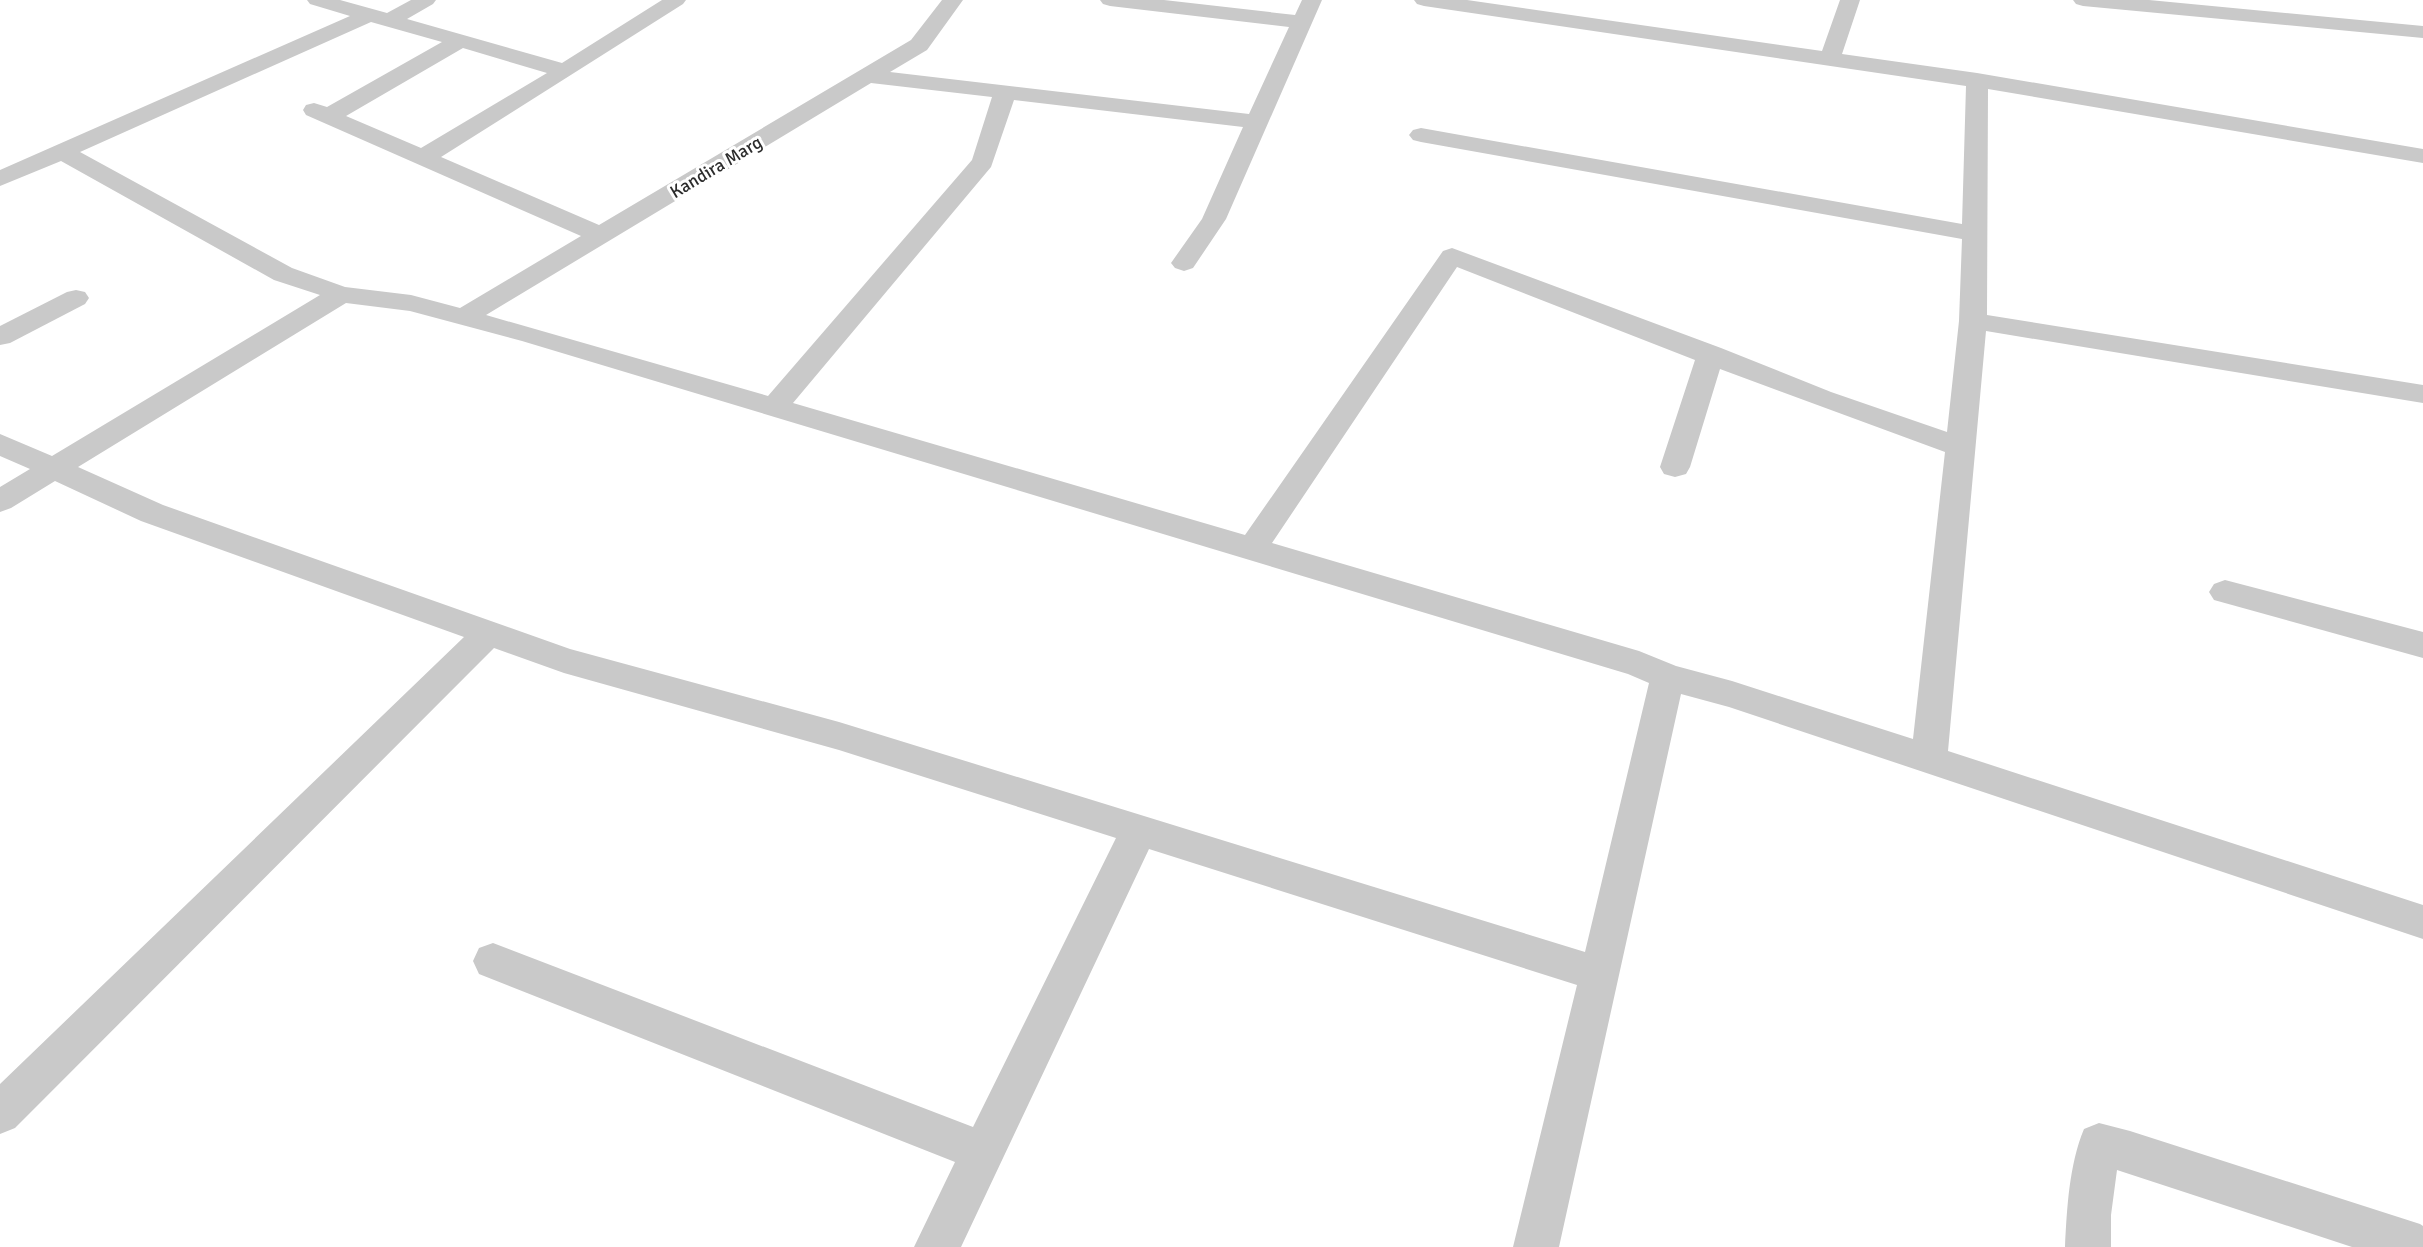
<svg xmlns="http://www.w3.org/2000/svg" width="2423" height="1247" viewBox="0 0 2423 1247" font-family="Signika,sans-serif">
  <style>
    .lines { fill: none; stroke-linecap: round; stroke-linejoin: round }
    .minor { fill: #c9c9c9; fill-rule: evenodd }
    .labels { text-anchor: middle; stroke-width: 6; stroke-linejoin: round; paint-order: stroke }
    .far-street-label { font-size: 18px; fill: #2c2c2c; stroke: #fff }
  </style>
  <rect width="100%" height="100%" fill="#fff"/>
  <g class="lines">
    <g class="minor">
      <path d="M 307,0 L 340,0 L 387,13 L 411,0 L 436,0 L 433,4 L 407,19 L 562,63 L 662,0 L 686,0 L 683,4 L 441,157 L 599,225 L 911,40 L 942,0 L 963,0 L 927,50 L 890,72 L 1249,114 L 1289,27 L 1110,6 L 1103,4 L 1100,0 L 1164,0 L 1295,15 L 1302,0 L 1322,0 L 1226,219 L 1193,268 L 1184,271 L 1175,268 L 1171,263 L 1202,219 L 1243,127 L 1014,100 L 991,167 L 793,403 L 1245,535 L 1443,251 L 1452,248 L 1721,348 L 1831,392 L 1947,432 L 1959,321 L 1962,239 L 1421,142 L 1413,140 L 1409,135 L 1413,130 L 1421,128 L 1962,224 L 1966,86 L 1424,6 L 1417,4 L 1414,0 L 1467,0 L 1822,51 L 1840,0 L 1860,0 L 1842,54 L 1977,73 L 2423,149 L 2423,163 L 1988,89 L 1987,315 L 2423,385 L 2423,403 L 1986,331 L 1948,751 L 2423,905 L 2423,939 L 1729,707 L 1681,694 L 1559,1247 L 1513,1247 L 1577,985 L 1149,849 L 961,1247 L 914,1247 L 955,1162 L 479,974 L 473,961 L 479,948 L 493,943 L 973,1127 L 1116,838 L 839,750 L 564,673 L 494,648 L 15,1128 L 0,1134 L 0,1084 L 464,637 L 141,521 L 55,481 L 11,508 L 0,512 L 0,487 L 30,469 L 0,456 L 0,434 L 52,456 L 320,295 L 274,280 L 61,161 L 0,186 L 0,170 L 350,16 L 310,4 ZM 371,22 L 442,42 L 327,107 L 314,103 L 306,105 L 303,110 L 306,115 L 581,236 L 460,308 L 411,295 L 345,287 L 292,268 L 80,152 ZM 463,48 L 547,73 L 421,148 L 346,116 ZM 871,83 L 992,97 L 972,160 L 768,396 L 486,315 ZM 1457,267 L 1695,360 L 1660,467 L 1664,474 L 1675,477 L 1686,474 L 1690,467 L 1720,369 L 1945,452 L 1913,739 L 1732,681 L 1676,666 L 1639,651 L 1272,543 ZM 346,303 L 410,311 L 522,341 L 1628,674 L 1649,683 L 1585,952 L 839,722 L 570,649 L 163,505 L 78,467 Z"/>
      <path d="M 2073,0 L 2149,0 L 2423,26 L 2423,38 L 2083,6 L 2076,4 Z"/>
      <path d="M 76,290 L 85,292 L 89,298 L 85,304 L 10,343 L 0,345 L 0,326 L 67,292 Z"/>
      <path d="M 2225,580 L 2423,632 L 2423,658 L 2214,600 L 2209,592 L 2214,584 Z"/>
      <path d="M 2099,1123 L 2130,1131 L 2420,1224 L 2423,1226 L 2423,1247 L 2352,1247 L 2117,1170 L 2111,1215 L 2111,1247 L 2065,1247 C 2067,1209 2069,1165 2084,1129 Z"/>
    </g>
  </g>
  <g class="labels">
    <g class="far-street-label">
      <text transform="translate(716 167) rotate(-31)" y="6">Kandira Marg</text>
    </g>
  </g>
</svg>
